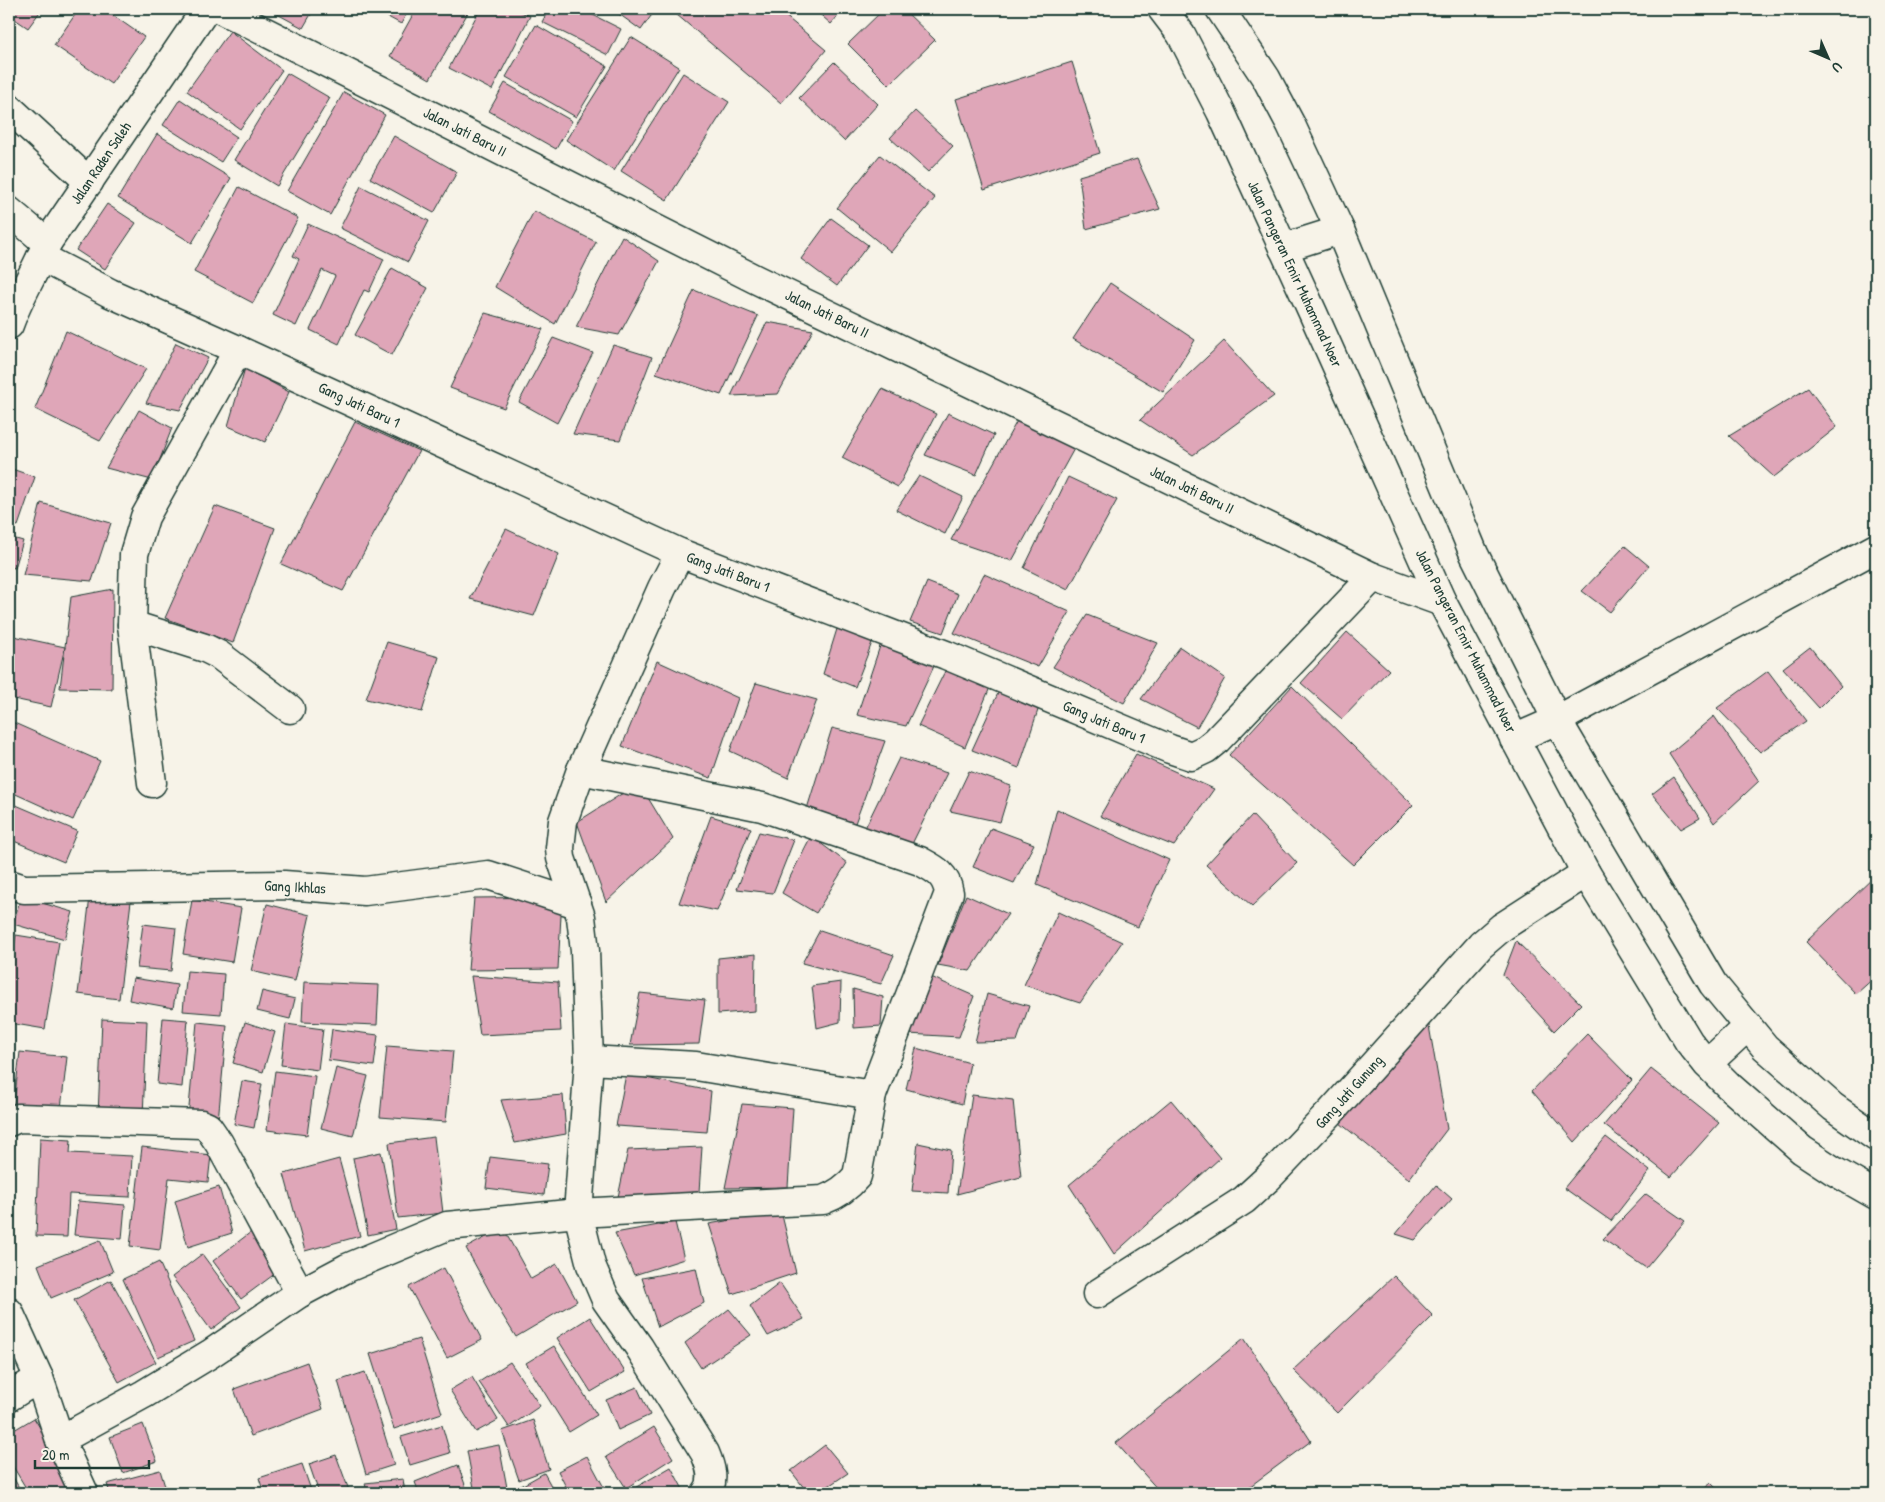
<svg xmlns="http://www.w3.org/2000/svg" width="1885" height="1502" viewBox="0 0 1885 1502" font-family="'Patrick Hand',sans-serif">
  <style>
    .building { fill: #dfa6b8; stroke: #1f3d34 }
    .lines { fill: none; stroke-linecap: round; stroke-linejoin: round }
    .minor-casing { stroke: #1f3d34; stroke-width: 31 }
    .major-casing { stroke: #1f3d34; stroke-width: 31 }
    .minor { stroke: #f7f3e8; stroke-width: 28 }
    .major { stroke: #f7f3e8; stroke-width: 28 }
    .labels { text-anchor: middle; stroke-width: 4; stroke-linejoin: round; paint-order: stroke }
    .street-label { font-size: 15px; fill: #1f3d34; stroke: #f7f3e8 }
  </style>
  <rect width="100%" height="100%" fill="#f7f3e8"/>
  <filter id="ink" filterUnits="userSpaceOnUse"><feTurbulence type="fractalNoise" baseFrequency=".02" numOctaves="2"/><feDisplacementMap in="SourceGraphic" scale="10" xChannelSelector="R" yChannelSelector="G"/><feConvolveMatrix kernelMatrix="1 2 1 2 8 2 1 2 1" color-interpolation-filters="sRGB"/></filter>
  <g filter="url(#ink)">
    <g class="building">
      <path d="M 9,9 L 42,9 L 28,28 L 9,15 Z"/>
      <path d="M 79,9 L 104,9 L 144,37 L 111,84 L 54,45 Z"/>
      <path d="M 268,9 L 314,9 L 303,28 Z"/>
      <path d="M 373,9 L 409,9 L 401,24 Z"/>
      <path d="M 416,9 L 470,9 L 430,79 L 390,56 Z"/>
      <path d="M 480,9 L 515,9 L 530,16 L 492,90 L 449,68 Z"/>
      <path d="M 549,9 L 581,9 L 621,29 L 608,55 L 542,22 Z"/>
      <path d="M 612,9 L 656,9 L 641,30 Z"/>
      <path d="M 670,9 L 777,9 L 826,50 L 781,103 Z"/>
      <path d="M 814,9 L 844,9 L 831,24 Z"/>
      <path d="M 884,9 L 903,9 L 935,40 L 889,85 L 848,44 Z"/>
      <path d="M 536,25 L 607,66 L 576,117 L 506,77 Z"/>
      <path d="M 230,31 L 282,70 L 240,129 L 187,91 Z"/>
      <path d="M 631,37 L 679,67 L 614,171 L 566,140 Z"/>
      <path d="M 834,62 L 878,104 L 844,141 L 799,98 Z"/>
      <path d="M 1072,62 L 1100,153 L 984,190 L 956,99 Z"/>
      <path d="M 287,73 L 330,98 L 277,186 L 234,160 Z"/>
      <path d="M 683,73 L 729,102 L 667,200 L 621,171 Z"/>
      <path d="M 505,83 L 572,121 L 556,149 L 489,111 Z"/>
      <path d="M 344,92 L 385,115 L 330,215 L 287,191 Z"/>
      <path d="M 180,99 L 237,137 L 221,162 L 163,125 Z"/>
      <path d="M 915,111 L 953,146 L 928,172 L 890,138 Z"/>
      <path d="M 157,134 L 231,178 L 192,243 L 118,198 Z"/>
      <path d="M 394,136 L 457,172 L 434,213 L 370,178 Z"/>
      <path d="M 880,155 L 935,198 L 891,252 L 837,208 Z"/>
      <path d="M 1137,159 L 1160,209 L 1086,229 L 1079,176 Z"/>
      <path d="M 361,186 L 429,221 L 408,262 L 340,228 Z"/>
      <path d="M 239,187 L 298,218 L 253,303 L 194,272 Z"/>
      <path d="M 107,204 L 136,223 L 105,269 L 76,250 Z"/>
      <path d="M 534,211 L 596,242 L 555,324 L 495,287 Z"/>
      <path d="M 831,218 L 868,245 L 837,286 L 801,259 Z"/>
      <path d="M 308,224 L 384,259 L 369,292 L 364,290 L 339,344 L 310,330 L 335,276 L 322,270 L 296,326 L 273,315 L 299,259 L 293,256 Z"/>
      <path d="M 622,236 L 659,261 L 619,335 L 576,327 Z"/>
      <path d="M 392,268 L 428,288 L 392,355 L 355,335 Z"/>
      <path d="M 1110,283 L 1195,340 L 1163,392 L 1073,339 Z"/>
      <path d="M 694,290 L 758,316 L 721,395 L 656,373 Z"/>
      <path d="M 485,313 L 543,329 L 504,408 L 450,388 Z"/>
      <path d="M 767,322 L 813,330 L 778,394 L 731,396 Z"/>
      <path d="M 66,331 L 146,369 L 100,441 L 35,409 Z"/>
      <path d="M 553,338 L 593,353 L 557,423 L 519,402 Z"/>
      <path d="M 1224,341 L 1274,396 L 1193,455 L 1140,420 Z"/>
      <path d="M 176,343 L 208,358 L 180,410 L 146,403 Z"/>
      <path d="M 613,345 L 652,357 L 620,440 L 573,434 Z"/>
      <path d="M 245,368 L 289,392 L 265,442 L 228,426 Z"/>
      <path d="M 1808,388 L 1837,427 L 1774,477 L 1729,436 Z"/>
      <path d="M 882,389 L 936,414 L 898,487 L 842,458 Z"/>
      <path d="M 139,410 L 172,428 L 152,480 L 106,468 Z"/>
      <path d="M 948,413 L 994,435 L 976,475 L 925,455 Z"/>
      <path d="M 1018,419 L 1075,447 L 1012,561 L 951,540 Z"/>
      <path d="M 355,422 L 419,451 L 343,591 L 281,564 Z"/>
      <path d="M 9,468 L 35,477 L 18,526 L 9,524 Z"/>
      <path d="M 919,476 L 963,497 L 945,534 L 896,510 Z"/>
      <path d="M 1068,477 L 1117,500 L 1068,590 L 1024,568 Z"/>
      <path d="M 41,503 L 111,523 L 92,581 L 23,575 Z"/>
      <path d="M 215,506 L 275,528 L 233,643 L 165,618 Z"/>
      <path d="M 506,529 L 559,554 L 534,616 L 470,599 Z"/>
      <path d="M 9,537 L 23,541 L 15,568 L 9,567 Z"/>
      <path d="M 1625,546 L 1649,566 L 1610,612 L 1582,591 Z"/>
      <path d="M 984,574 L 1070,612 L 1038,667 L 954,633 Z"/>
      <path d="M 927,582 L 958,594 L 943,633 L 910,622 Z"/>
      <path d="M 113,589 L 112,689 L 60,688 L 71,597 Z"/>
      <path d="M 1087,615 L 1158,643 L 1124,703 L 1053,667 Z"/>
      <path d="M 837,629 L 873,640 L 855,687 L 823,674 Z"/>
      <path d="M 1347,632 L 1389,670 L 1342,719 L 1301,683 Z"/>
      <path d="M 9,635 L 65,647 L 51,707 L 9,698 Z"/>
      <path d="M 882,640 L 935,664 L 906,726 L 857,715 Z"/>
      <path d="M 387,642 L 439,657 L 422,712 L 366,699 Z"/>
      <path d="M 1180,647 L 1225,678 L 1197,727 L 1141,699 Z"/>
      <path d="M 1810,647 L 1841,686 L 1819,708 L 1783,668 Z"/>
      <path d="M 657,661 L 738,698 L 711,778 L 622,746 Z"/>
      <path d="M 947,667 L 991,685 L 965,747 L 918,726 Z"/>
      <path d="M 1768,671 L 1806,721 L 1760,752 L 1717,708 Z"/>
      <path d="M 756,683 L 817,700 L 788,778 L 730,751 Z"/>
      <path d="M 1292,686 L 1413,805 L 1353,865 L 1229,755 Z"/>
      <path d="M 999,691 L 1039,707 L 1019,768 L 972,750 Z"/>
      <path d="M 1714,716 L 1759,781 L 1714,823 L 1669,754 Z"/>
      <path d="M 12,722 L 100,761 L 73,820 L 9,791 L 9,729 Z"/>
      <path d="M 832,728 L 885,741 L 854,826 L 806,812 Z"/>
      <path d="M 1136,754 L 1214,789 L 1174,846 L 1100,816 Z"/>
      <path d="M 899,758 L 947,773 L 910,848 L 863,832 Z"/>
      <path d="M 969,771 L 1011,786 L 1000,822 L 950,811 Z"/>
      <path d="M 1674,777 L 1700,818 L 1681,829 L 1652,794 Z"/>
      <path d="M 639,783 L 673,839 L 606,902 L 577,822 Z"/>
      <path d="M 9,802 L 77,831 L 64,862 L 9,839 Z"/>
      <path d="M 1057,809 L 1169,860 L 1138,927 L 1037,885 Z"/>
      <path d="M 1252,815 L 1297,863 L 1252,906 L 1206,865 Z"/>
      <path d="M 711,816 L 751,828 L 717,911 L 679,903 Z"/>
      <path d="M 991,828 L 1034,844 L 1014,883 L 973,867 Z"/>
      <path d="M 759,832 L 794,840 L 773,893 L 737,889 Z"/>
      <path d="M 811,836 L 847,863 L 816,913 L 782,893 Z"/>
      <path d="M 9,841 L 15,843 L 9,856 Z"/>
      <path d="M 1876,875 L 1876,976 L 1856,994 L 1806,942 Z"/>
      <path d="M 91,889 L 132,893 L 119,999 L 78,994 Z"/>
      <path d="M 966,895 L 1008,914 L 970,971 L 938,965 Z"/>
      <path d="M 21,897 L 73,912 L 65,939 L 13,924 Z"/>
      <path d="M 562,897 L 558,969 L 468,970 L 474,898 Z"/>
      <path d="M 192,900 L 241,908 L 232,962 L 183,954 Z"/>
      <path d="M 267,904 L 310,915 L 295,981 L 251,971 Z"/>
      <path d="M 1058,912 L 1122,942 L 1080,1003 L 1024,985 Z"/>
      <path d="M 143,924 L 176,928 L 171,971 L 137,968 Z"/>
      <path d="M 820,930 L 894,955 L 881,984 L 802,963 Z"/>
      <path d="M 16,935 L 59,942 L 45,1029 L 9,1023 L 9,977 Z"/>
      <path d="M 1516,941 L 1581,1004 L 1554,1031 L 1503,975 Z"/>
      <path d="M 756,954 L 755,1011 L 718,1014 L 718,958 Z"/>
      <path d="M 187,971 L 224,974 L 221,1014 L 183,1011 Z"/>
      <path d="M 471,976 L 558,982 L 561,1031 L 480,1035 Z"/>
      <path d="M 931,977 L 974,996 L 959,1037 L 908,1034 Z"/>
      <path d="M 133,978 L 177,985 L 173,1008 L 129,1000 Z"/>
      <path d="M 304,982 L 379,985 L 377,1025 L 302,1022 Z"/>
      <path d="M 841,982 L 840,1022 L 817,1028 L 812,986 Z"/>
      <path d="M 853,989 L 883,997 L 881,1026 L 854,1028 Z"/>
      <path d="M 262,991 L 295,999 L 290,1019 L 257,1011 Z"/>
      <path d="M 640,993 L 705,1000 L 699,1044 L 630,1045 Z"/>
      <path d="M 987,994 L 1029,1006 L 1017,1041 L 975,1042 Z"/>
      <path d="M 163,1018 L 188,1020 L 182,1087 L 157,1084 Z"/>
      <path d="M 102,1019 L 147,1021 L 143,1117 L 98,1116 Z"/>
      <path d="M 1428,1020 L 1447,1129 L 1409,1179 L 1340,1123 Z"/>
      <path d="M 197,1022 L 227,1025 L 218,1121 L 188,1118 Z"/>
      <path d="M 245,1022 L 275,1032 L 263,1072 L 233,1063 Z"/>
      <path d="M 286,1024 L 323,1029 L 318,1070 L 281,1065 Z"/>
      <path d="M 332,1029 L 378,1035 L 374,1066 L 328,1060 Z"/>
      <path d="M 1587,1034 L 1632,1080 L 1575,1142 L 1532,1091 Z"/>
      <path d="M 387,1046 L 453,1051 L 446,1122 L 380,1117 Z"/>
      <path d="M 916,1048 L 970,1063 L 962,1104 L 906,1089 Z"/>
      <path d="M 20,1052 L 67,1057 L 60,1117 L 13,1112 Z"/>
      <path d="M 336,1068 L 368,1076 L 353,1136 L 321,1128 Z"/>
      <path d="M 1651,1069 L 1719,1123 L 1671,1177 L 1604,1125 Z"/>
      <path d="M 275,1071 L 315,1076 L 307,1135 L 267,1130 Z"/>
      <path d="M 626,1074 L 711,1091 L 707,1132 L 616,1126 Z"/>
      <path d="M 242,1081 L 262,1084 L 254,1128 L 234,1124 Z"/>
      <path d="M 563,1095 L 566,1134 L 515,1143 L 501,1100 Z"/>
      <path d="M 972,1095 L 1013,1100 L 1021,1177 L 957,1194 Z"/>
      <path d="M 1171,1100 L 1220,1158 L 1114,1254 L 1069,1185 Z"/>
      <path d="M 742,1104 L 793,1108 L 788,1187 L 725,1188 Z"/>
      <path d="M 434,1137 L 443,1213 L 398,1218 L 389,1143 Z"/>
      <path d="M 1606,1137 L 1650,1171 L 1611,1221 L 1564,1188 Z"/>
      <path d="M 40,1138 L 71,1140 L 70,1153 L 132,1156 L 130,1197 L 69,1194 L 67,1237 L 36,1236 Z"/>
      <path d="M 918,1143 L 951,1150 L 948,1193 L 912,1191 Z"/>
      <path d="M 142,1147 L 211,1155 L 208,1182 L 169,1178 L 160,1250 L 130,1246 Z"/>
      <path d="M 702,1147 L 699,1192 L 618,1197 L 628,1150 Z"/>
      <path d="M 381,1152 L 396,1229 L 368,1235 L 353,1158 Z"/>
      <path d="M 490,1157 L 548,1164 L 544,1195 L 486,1188 Z"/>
      <path d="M 339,1159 L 360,1236 L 305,1251 L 284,1174 Z"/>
      <path d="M 1436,1185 L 1452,1199 L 1415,1240 L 1396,1234 Z"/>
      <path d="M 219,1187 L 232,1233 L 188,1247 L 175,1201 Z"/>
      <path d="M 1646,1194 L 1685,1221 L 1646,1268 L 1603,1239 Z"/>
      <path d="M 78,1201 L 125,1205 L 122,1239 L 74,1235 Z"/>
      <path d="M 781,1211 L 796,1273 L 732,1294 L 709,1224 Z"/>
      <path d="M 675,1222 L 684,1259 L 634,1275 L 615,1233 Z"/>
      <path d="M 503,1228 L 531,1279 L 557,1264 L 577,1301 L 516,1337 L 503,1316 L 466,1248 Z"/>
      <path d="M 251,1232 L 280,1270 L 241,1299 L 213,1261 Z"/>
      <path d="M 100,1240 L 113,1272 L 51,1298 L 38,1265 Z"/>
      <path d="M 202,1254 L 241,1307 L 211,1330 L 172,1277 Z"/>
      <path d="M 159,1262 L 194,1341 L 158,1357 L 123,1279 Z"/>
      <path d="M 444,1268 L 482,1340 L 447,1358 L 409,1287 Z"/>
      <path d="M 696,1268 L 704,1303 L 658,1327 L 642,1278 Z"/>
      <path d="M 1394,1276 L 1433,1316 L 1337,1413 L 1293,1370 Z"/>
      <path d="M 111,1280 L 156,1362 L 119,1382 L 74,1300 Z"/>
      <path d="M 780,1283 L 804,1319 L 768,1336 L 750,1306 Z"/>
      <path d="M 729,1309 L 751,1335 L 701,1368 L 685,1343 Z"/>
      <path d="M 590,1317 L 625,1372 L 591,1392 L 557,1338 Z"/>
      <path d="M 1244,1338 L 1311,1441 L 1241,1493 L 1161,1493 L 1116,1443 Z"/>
      <path d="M 419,1339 L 442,1413 L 394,1429 L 370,1354 Z"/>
      <path d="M 554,1346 L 597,1415 L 569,1432 L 526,1363 Z"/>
      <path d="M 307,1362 L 323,1409 L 251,1436 L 234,1389 Z"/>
      <path d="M 510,1362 L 540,1406 L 509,1427 L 479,1382 Z"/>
      <path d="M 9,1363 L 22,1386 L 9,1393 Z"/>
      <path d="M 365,1372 L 394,1465 L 366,1474 L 338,1381 Z"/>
      <path d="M 472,1377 L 498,1420 L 476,1432 L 450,1390 Z"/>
      <path d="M 637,1387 L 650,1415 L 618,1430 L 606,1400 Z"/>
      <path d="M 34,1418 L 80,1493 L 29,1493 L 9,1460 L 9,1433 Z"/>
      <path d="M 533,1420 L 549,1469 L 519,1480 L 502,1431 Z"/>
      <path d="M 143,1424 L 157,1461 L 123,1473 L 110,1437 Z"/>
      <path d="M 442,1425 L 450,1453 L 410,1465 L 401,1437 Z"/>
      <path d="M 654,1427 L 673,1458 L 626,1488 L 606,1457 Z"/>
      <path d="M 499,1445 L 508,1493 L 475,1493 L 467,1451 Z"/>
      <path d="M 825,1445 L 848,1473 L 818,1493 L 808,1493 L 791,1471 Z"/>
      <path d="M 336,1455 L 350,1493 L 319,1493 L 309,1464 Z"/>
      <path d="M 587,1456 L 607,1493 L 569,1493 L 558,1471 Z"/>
      <path d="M 302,1464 L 312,1493 L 264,1493 L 259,1478 Z"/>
      <path d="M 458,1465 L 468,1493 L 419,1493 L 415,1482 Z"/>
      <path d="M 671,1467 L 685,1493 L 626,1493 Z"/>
      <path d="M 9,1470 L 22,1493 L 9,1493 Z"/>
      <path d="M 160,1470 L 167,1493 L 110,1493 L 107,1484 Z"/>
      <path d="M 544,1473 L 555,1493 L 516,1493 L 514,1490 Z"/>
      <path d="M 403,1479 L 405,1493 L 367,1493 L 365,1483 Z"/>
      <path d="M 1711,1483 L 1721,1493 L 1699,1493 Z"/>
    </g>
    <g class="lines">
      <defs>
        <g id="minor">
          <path d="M 220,9 L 755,279 L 1373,577 L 1442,602"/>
          <path d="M 9,108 L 89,182"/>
          <path d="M 9,211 L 47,243"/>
          <path d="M 41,257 L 110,293 L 238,350 L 680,553 L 946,655 L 1170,749 L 1191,756 L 1206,749 L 1217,740 L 1373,577"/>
          <path d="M 9,325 C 19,296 36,271 47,243 L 206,9"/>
          <path d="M 132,625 L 205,648 L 219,655 L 290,709"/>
          <path d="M 1514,739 L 1557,720 L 1876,548"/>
          <path d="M 581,770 L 762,807 L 920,861 C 935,869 946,874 949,893 L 872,1095 L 857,1176 C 847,1188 837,1195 823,1200 L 578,1213 L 591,1265 L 606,1300 L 639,1347 L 705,1453 C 710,1465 716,1481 706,1493"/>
          <path d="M 152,783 L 132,625 L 134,554 L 145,517 L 238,350"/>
          <path d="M 9,884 L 24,889 L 284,885 L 365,891 L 488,875 L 577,904"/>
          <path d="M 589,1060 L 696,1066 L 872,1095"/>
          <path d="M 9,1122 L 18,1118 L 201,1124 L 208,1127 L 219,1143 L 300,1293"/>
          <path d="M 1097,1294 L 1244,1200 L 1268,1178 L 1330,1113 L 1481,945 L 1502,927 L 1586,873"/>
          <path d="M 9,1312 L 39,1378"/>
          <path d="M 9,1397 L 39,1378 L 60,1440 L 84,1493"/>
          <path d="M 60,1440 L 144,1394 L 210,1354 L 300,1293 L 347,1268 L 447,1226 L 578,1213 L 589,1060 L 585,951 L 581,917 L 561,858 L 560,848 L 563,821 L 581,770 L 662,588 L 680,553"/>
        </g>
        <g id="major">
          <path d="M 1162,9 L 1181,34 L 1221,112 L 1313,313 L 1442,602 L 1586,873 L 1689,1042 L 1707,1064 L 1729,1086 L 1802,1150 L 1834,1171 L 1876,1195"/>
          <path d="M 1220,9 L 1266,78 L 1291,125 L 1340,230 L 1474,554 L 1557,720 L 1713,984 L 1765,1047 L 1833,1107 L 1876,1137"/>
          <path d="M 1283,248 L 1340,230"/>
          <path d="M 1707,1064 L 1748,1026"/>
        </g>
      </defs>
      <use href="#minor" class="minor-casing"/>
      <use href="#major" class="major-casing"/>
      <use href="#minor" class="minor"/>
      <use href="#major" class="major"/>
    </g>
  </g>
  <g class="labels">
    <g class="street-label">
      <text transform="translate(465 132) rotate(27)" y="5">Jalan Jati Baru II</text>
      <text transform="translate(101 163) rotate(-56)" y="5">Jalan Raden Saleh</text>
      <text transform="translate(1295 274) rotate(65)" y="5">Jalan Pangeran Emir Muhammad Noer</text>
      <text transform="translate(827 314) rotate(26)" y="5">Jalan Jati Baru II</text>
      <text transform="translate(359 405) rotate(25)" y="5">Gang Jati Baru 1</text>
      <text transform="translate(1192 490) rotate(26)" y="5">Jalan Jati Baru II</text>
      <text transform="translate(728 572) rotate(21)" y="5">Gang Jati Baru 1</text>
      <text transform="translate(1466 641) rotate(63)" y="5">Jalan Pangeran Emir Muhammad Noer</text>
      <text transform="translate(1104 722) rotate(23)" y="5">Gang Jati Baru 1</text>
      <text transform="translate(295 887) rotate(3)" y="5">Gang Ikhlas</text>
      <text transform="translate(1349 1092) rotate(-48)" y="5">Gang Jati Gunung</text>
    </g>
  </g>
  <rect width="1885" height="1502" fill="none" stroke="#f7f3e8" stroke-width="30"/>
  <rect x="15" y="15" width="1855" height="1472" fill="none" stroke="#1f3d34" stroke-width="2" filter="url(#ink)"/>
  <g transform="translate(1828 58) rotate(135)" stroke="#f7f3e8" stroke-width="4" paint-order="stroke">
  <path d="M0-4L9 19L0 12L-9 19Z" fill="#1f3d34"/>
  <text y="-8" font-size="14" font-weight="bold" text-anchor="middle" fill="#1f3d34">U</text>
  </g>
  <path d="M35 1460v8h114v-8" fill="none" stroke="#1f3d34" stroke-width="2.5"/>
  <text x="42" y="1460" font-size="15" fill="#1f3d34" stroke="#f7f3e8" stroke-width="4" paint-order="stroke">20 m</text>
</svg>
